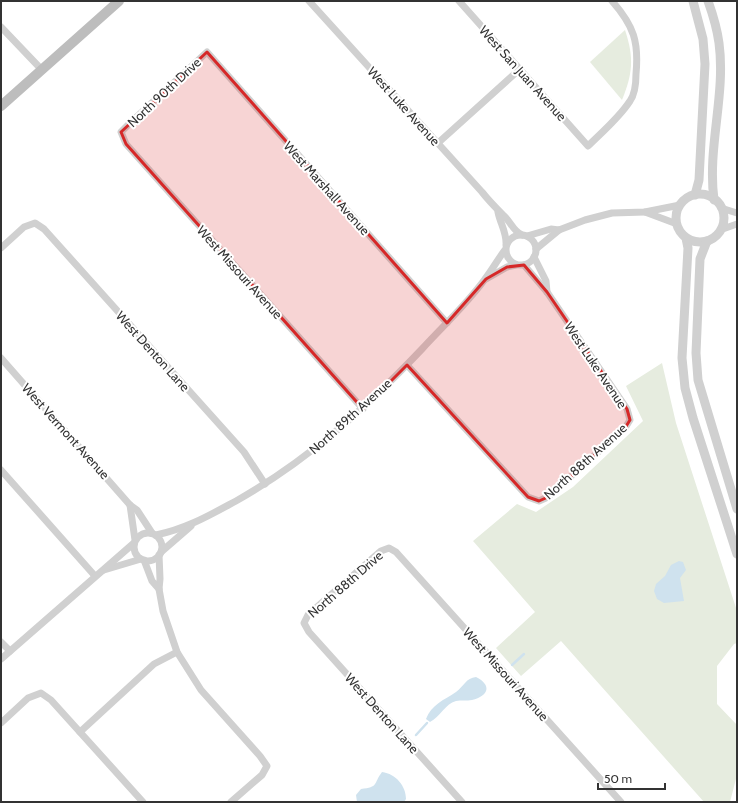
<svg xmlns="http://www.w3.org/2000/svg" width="738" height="803" viewBox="0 0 738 803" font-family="Cabin,sans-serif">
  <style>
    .green { fill: #e6ecdf }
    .water { fill: #cfe2ee }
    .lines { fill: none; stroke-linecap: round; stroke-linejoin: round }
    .stream { stroke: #cfe2ee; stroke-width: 2.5 }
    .minor { stroke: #d0d0d0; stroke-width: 7 }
    .tertiary { stroke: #d0d0d0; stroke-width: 9 }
    .secondary { stroke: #bdbdbd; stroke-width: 10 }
    .marked { fill: #d62828; fill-opacity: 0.2; stroke: #d62828; stroke-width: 3; stroke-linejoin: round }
    .labels { text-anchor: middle; stroke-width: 4; stroke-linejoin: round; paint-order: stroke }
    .street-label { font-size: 13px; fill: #333; stroke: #fff }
  </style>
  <rect width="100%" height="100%" fill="#fff"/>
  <g class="green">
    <path d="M 625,30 C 634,57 633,73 622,100 L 590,62 Z"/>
    <path d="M 662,363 L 676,423 L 737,611 L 737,643 L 734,644 L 717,666 L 717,704 L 737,725 L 737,775 L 730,802 L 704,802 L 561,641 L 521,676 L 496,648 L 535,612 L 473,541 L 517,504 L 536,512 L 573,487 L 643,421 L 626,386 Z"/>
  </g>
  <g class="water">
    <path d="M 679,561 L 683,562 L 686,570 L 680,578 L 684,601 L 664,603 L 657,599 L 654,591 L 656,584 L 665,576 L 671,565 Z"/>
    <path d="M 476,677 C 492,685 489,696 472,700 C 467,701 461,700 456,701 C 445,704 440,717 430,722 L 426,719 C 431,705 444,700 456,692 C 464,686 466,678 476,677 Z"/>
    <path d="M 382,772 C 396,774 406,786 406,799 L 404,802 L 357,802 L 356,795 L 361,789 C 379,787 373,784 382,772 Z"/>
  </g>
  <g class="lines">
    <g class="stream">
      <path d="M 512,665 L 524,654"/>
      <path d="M 416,735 L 427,723"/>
    </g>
    <g class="minor">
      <path d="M 309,1 L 482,192 C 489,201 496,208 504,216 C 511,222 513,231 522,235"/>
      <path d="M 459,1 L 588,146 C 602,132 619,118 630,101 C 635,94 636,83 636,74 C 639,42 634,26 612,1"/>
      <path d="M 1,27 L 42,70"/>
      <path d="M 438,143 L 520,69"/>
      <path d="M 721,208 L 737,213"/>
      <path d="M 498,212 C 500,223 507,233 506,245"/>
      <path d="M 645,212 L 677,224"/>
      <path d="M 720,230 L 737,224"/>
      <circle cx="521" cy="250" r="15"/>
      <path d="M 527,236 L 551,229 L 559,230 L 585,220 L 612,213 L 645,212 L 680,205"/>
      <path d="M 1,248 L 24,227 L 35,223 L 44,229 L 244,452 L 265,484"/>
      <path d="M 536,249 L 559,230"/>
      <path d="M 534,257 L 546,281 L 547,292"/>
      <path d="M 486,279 L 507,267 L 516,265"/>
      <path d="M 1,358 L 130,505 L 137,510 L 152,533"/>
      <path d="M 407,365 L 528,497 L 539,501 L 548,497 L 625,428 L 630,420 L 627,409 L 547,292 L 524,265"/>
      <path d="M 363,409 L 126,144 L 121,132 L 130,123 L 207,52 L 447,323"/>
      <path d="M 1,470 L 95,576"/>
      <path d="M 130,505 L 135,540"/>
      <circle cx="148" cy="547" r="14"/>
      <path d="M 156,535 C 186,529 210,515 236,501 C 307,461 366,408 422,349 C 443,326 467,304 485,279 C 492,270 498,259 505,250"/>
      <path d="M 161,552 L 191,526"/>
      <path d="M 159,555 L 160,579 L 159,589 L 163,611 L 177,652 L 201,690 L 260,756 L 267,766 L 262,775 L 231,802"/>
      <path d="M 144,560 L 152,581 L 159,589"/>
      <path d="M 104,570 L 141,559"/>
      <path d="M 1,642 L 10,651"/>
      <path d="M 1,659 L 134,543"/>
      <path d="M 1,723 L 28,698 L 41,693 L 51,700 L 143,802"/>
      <path d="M 80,732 L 154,664 L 177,652"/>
      <path d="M 462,802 L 309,632 L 304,623 L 308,615 L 381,551 L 389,548 L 396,552 L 621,802"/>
    </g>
    <g class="tertiary">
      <path d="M 693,1 L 703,39 L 705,64 L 699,180 L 695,195"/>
      <path d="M 708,1 C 713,15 717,28 719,43 C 726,95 707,147 714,200"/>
      <circle cx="700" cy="218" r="24"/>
      <path d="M 686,238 L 688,248 L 682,358 L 685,388 L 693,418 L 737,554"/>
      <path d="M 707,241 L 700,259 L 696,353 L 698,380 L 737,509"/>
    </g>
    <path class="secondary" d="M 1,106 L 119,1"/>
  </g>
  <path class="marked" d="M 207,52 L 447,323 L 486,279 L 507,267 L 524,265 L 547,292 L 627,409 L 630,420 L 625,428 L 548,497 L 539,501 L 528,497 L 407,365 L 363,409 L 126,144 L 121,132 Z"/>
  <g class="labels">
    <g class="street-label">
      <text transform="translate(523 73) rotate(48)" y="5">West San Juan Avenue</text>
      <text transform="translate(164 92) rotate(-43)" y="5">North 90th Drive</text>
      <text transform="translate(404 106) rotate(48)" y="5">West Luke Avenue</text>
      <text transform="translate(327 188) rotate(48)" y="5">West Marshall Avenue</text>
      <text transform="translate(240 272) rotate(48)" y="5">West Missouri Avenue</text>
      <text transform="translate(153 351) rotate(48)" y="5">West Denton Lane</text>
      <text transform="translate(596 365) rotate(56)" y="5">West Luke Avenue</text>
      <text transform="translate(350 416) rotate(-42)" y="5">North 89th Avenue</text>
      <text transform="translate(66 431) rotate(48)" y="5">West Vermont Avenue</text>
      <text transform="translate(585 461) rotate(-42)" y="5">North 88th Avenue</text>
      <text transform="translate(345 584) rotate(-41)" y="5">North 88th Drive</text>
      <text transform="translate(506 674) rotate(48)" y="5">West Missouri Avenue</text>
      <text transform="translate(382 713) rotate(48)" y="5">West Denton Lane</text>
    </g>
  </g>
  <rect width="738" height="803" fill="none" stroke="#333333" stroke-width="4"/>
  <path d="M598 783v6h67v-6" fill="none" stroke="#333333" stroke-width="2"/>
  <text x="604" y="783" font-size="12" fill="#333333" stroke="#ffffff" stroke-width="3" paint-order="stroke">50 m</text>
</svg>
